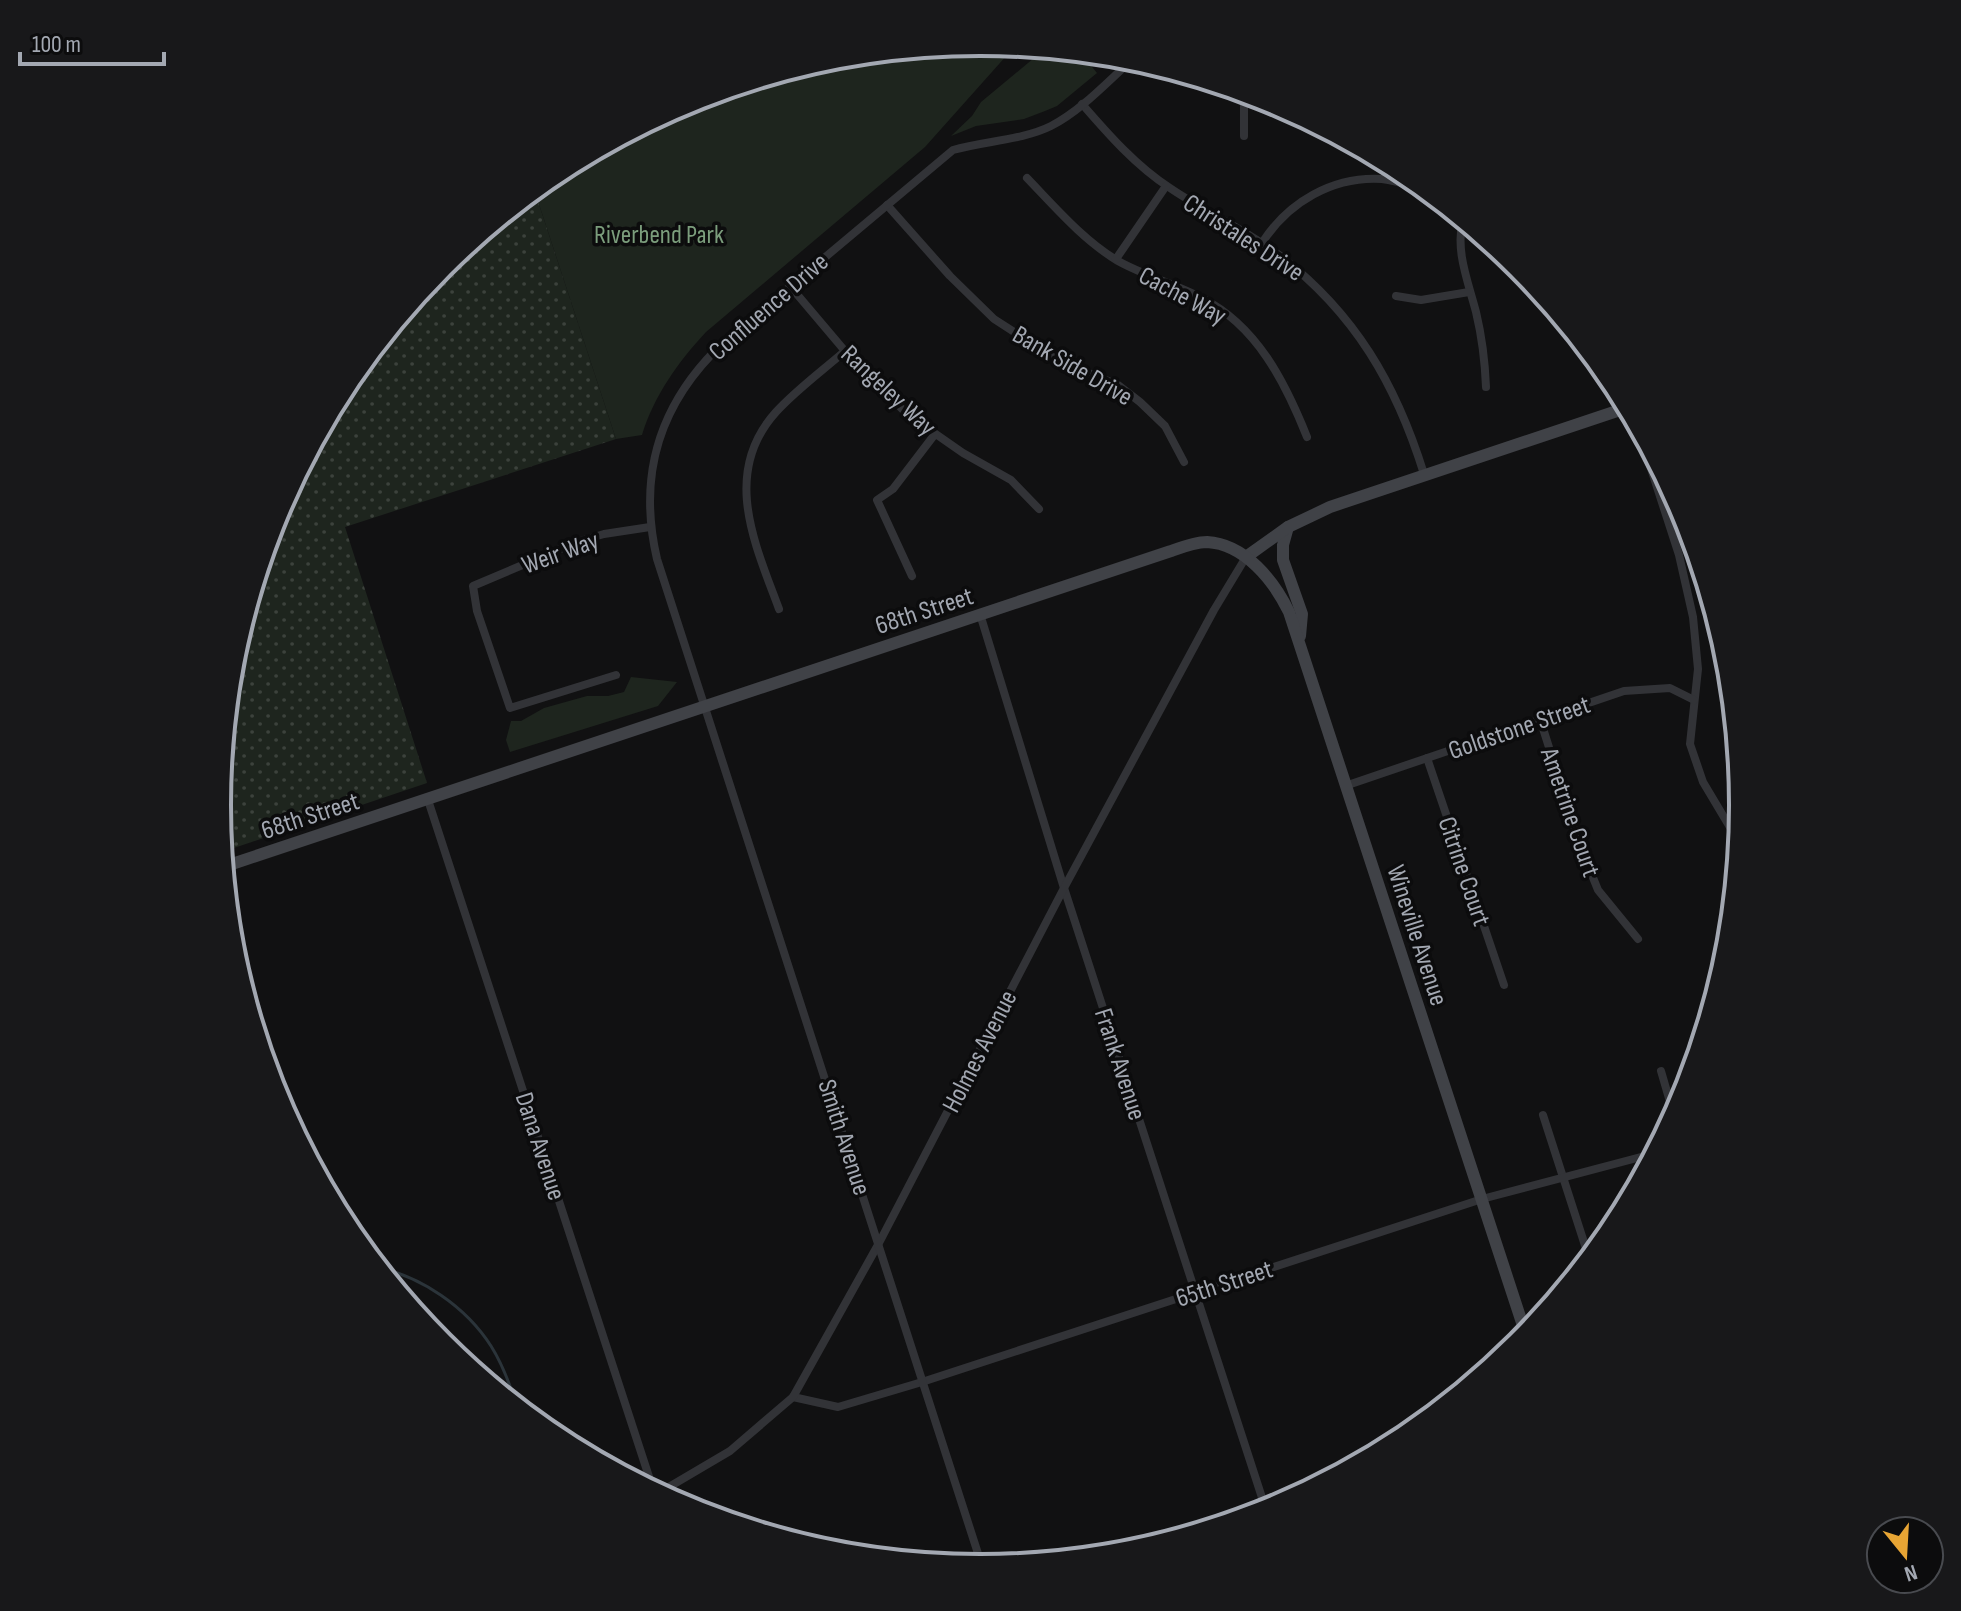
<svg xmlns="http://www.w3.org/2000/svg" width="1961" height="1611" viewBox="0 0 1961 1611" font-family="'Sofia Sans Condensed',sans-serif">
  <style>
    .grass { fill: url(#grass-dots) }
    .park { fill: #1e251e }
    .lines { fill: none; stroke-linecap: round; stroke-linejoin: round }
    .stream { stroke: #2b343a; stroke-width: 3 }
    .street { stroke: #323337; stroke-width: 8 }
    .secondary { stroke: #404247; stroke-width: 12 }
    .labels { text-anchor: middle; stroke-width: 7; stroke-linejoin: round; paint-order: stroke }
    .park-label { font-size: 26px; fill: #7b9d7c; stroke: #0c0c0d }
    .street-label { font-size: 26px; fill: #a3a8b2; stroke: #0c0c0d }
    .rim { fill: none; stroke: #a3a8b2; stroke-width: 4 }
  </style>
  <defs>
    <pattern id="grass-dots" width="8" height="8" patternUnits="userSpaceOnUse" patternTransform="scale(2)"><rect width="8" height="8" fill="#1e251e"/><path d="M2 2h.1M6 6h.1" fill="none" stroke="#3c423c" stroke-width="1.8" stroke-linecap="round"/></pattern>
  </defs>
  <rect width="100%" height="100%" fill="#111112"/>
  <path class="grass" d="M 534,189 L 616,439 L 345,527 L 427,783 L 222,852 L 217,805 L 232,656 L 275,513 L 346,381 L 441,265 Z"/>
  <g class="park">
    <path d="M 981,42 L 1016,45 L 925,147 L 706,332 C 678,362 654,396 642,435 L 616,439 L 534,189 L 557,170 L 689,100 L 832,57 Z"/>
    <path d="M 1046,48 L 1080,52 L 1097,73 L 1057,106 L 1045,111 L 1024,119 L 976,126 L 951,136 L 972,116 L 981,102 Z"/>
    <path d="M 631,677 L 677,682 L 658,706 L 510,752 L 506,740 L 511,721 L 521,721 L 544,708 L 587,696 L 608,696 L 624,692 Z"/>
  </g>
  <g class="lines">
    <path class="stream" d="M 376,1267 C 421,1276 466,1307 491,1346 C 503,1365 511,1387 518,1409"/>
    <g class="street">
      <path d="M 1082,104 C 1108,134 1136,166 1170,188 C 1205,212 1245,229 1279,255 C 1355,313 1396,384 1424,474"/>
      <path d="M 1244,136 L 1244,91"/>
      <path d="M 1027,178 C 1055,207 1083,240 1118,261 C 1145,276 1175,284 1202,298 C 1257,326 1285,382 1307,437"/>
      <path d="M 887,205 L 950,276 L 994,319 L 1059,361 L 1118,385 L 1140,402 L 1165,426 L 1184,462"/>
      <path d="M 1463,219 C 1455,251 1468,281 1476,312 C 1482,337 1485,362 1486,387"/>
      <path d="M 1262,243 C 1288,202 1333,176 1382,179 C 1399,181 1414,187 1430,191"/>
      <path d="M 1116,259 L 1166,186"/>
      <path d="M 790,286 L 845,351 L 907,414 L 963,453 L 1011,480 L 1039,509"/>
      <path d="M 1396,296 L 1421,300 L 1469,292"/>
      <path d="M 1634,416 L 1679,555 L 1693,617 L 1698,669 L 1690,744 L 1703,782 L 1740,844"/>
      <path d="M 1660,495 L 1674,491"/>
      <path d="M 912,576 L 877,500 L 893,489 L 935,434"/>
      <path d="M 779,609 C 755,544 721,473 776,412 C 796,390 822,371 845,351"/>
      <path d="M 980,614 L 1064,888 L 1267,1513"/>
      <path d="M 616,675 L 510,708 L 477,611 L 473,586 L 577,542 L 604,534 L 650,527"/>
      <path d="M 1540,719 L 1581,848 L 1598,890 L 1638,939"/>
      <path d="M 1427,758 L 1504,985"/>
      <path d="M 1345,786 L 1624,691 L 1670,688 L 1694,700"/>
      <path d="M 428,800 L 654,1492"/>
      <path d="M 1661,1071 L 1675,1119"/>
      <path d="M 1543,1115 L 1590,1261"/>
      <path d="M 793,1397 L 838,1407 L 922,1382 L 1482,1199 L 1656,1153"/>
      <path d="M 657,1494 L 730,1451 L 793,1397 L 879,1243 L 1064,888 L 1214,610 L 1246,557"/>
      <path d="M 983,1569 L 657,559 C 637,473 660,402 724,342 L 953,150 C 984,141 1023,140 1051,126 C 1082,110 1108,81 1134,58"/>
    </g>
    <g class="secondary">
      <path d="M 1288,527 L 1283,545 L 1283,560 L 1302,614 L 1300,636"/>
      <path d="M 1246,557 L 1288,527 L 1330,507 L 1629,407"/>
      <path d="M 223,867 L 1171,551 C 1182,547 1195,542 1207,542 C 1245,544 1274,581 1289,612 L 1527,1338"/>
    </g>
  </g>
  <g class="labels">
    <g class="park-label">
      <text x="659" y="243">Riverbend Park</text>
    </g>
    <g class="street-label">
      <text transform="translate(1244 237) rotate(33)" y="9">Christales Drive</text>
      <text transform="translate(1183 295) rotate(28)" y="9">Cache Way</text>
      <text transform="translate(768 306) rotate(-41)" y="9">Confluence Drive</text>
      <text transform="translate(1073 365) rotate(30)" y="9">Bank Side Drive</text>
      <text transform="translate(889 390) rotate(43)" y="9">Rangeley Way</text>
      <text transform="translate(560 552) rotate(-20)" y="9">Weir Way</text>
      <text transform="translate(924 610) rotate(-18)" y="9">68th Street</text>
      <text transform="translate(1519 727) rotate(-19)" y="9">Goldstone Street</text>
      <text transform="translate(1571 812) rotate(71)" y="9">Ametrine Court</text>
      <text transform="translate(310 815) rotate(-18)" y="9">68th Street</text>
      <text transform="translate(1465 871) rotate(71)" y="9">Citrine Court</text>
      <text transform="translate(1418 935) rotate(72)" y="9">Wineville Avenue</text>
      <text transform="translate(979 1051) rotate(-63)" y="9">Holmes Avenue</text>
      <text transform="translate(1121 1064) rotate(72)" y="9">Frank Avenue</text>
      <text transform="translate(845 1137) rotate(72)" y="9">Smith Avenue</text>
      <text transform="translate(541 1146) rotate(72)" y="9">Dana Avenue</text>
      <text transform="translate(1224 1283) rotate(-18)" y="9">65th Street</text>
    </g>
  </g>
  <path d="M0 0H1961V1611H0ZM231 805a749 749 0 1 1 1498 0a749 749 0 1 1-1498 0Z" fill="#18181a" fill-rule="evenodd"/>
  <path class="rim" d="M231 805a749 749 0 1 1 1498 0a749 749 0 1 1-1498 0Z"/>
  <g transform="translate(1905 1555) rotate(162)"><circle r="38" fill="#0c0c0d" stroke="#484a4f" stroke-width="2"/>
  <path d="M0-6L14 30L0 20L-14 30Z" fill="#e8a534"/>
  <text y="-12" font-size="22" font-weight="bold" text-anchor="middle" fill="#a3a8b2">N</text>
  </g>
  <path d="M20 52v12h144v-12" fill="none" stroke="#a3a8b2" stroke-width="4"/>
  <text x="32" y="52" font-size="24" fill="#a3a8b2" stroke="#0c0c0d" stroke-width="6" paint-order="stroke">100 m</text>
</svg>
